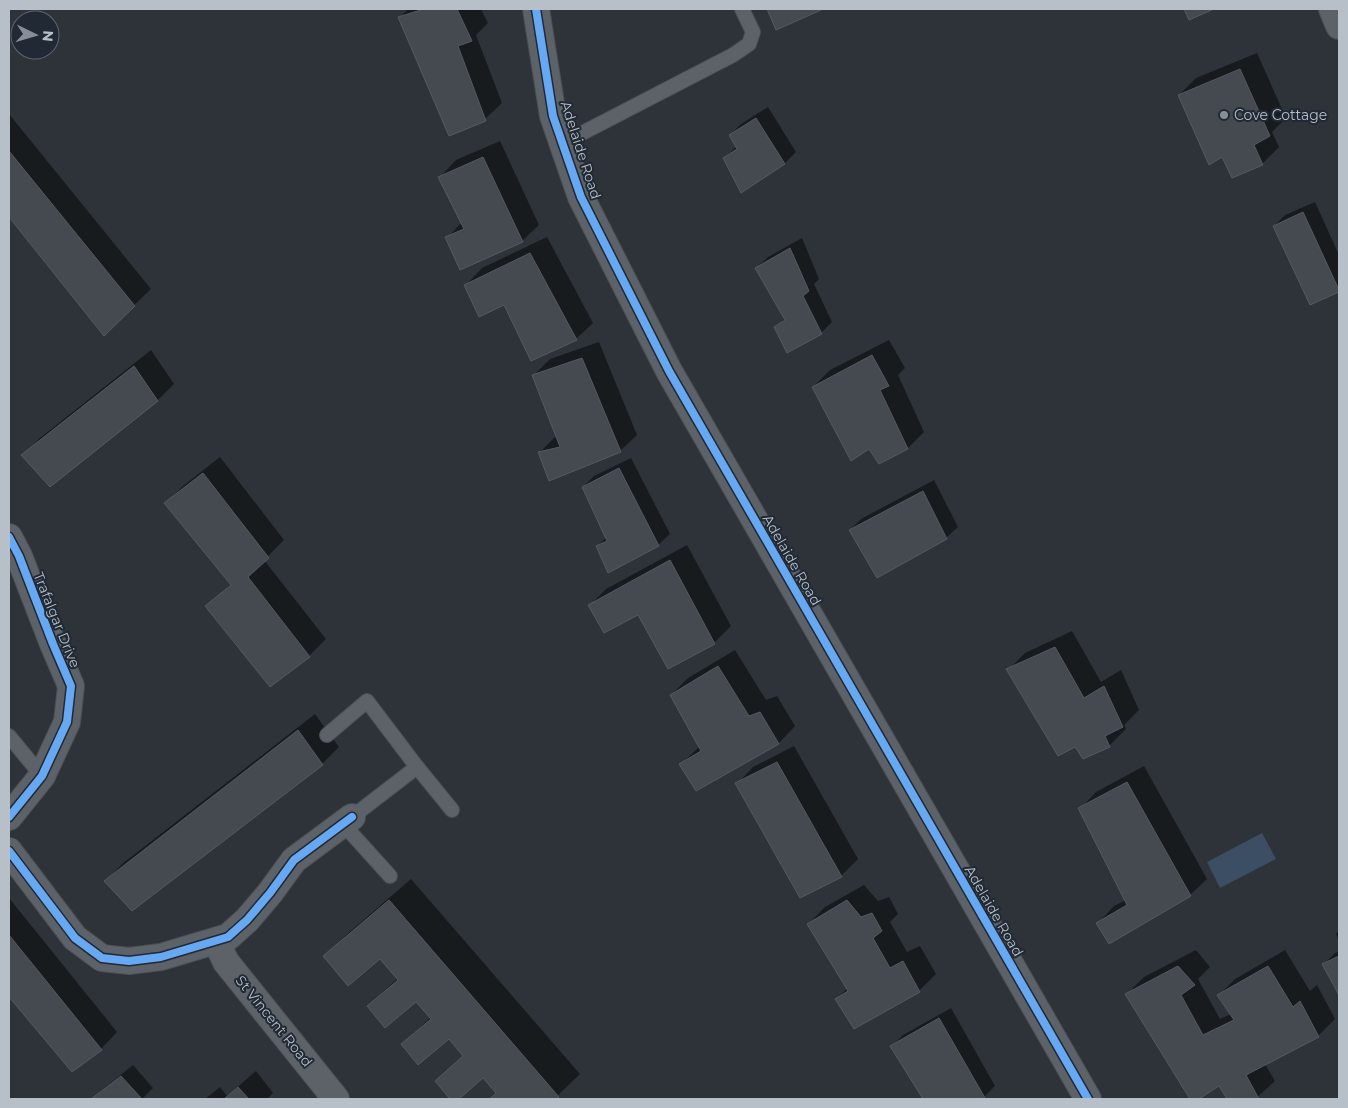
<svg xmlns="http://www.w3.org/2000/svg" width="1348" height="1108" viewBox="0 0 1348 1108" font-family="Montserrat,sans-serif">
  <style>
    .water { fill: #3c4e63 }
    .shadow { fill: #0007 }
    .building { fill: #454a50; stroke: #545a61 }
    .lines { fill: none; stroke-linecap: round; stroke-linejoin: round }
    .service-casing { stroke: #4a4f54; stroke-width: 16 }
    .minor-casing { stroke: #4a4f54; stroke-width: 28 }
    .service { stroke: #5d6168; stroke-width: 14 }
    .minor { stroke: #5d6168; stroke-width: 26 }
    .cycleway-casing { stroke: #202934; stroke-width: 11 }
    .cycleway { stroke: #66a8f1; stroke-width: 8 }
    .poi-dot { fill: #878e97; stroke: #202934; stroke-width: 2 }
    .labels { text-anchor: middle; stroke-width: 4; stroke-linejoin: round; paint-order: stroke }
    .poi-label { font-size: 14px; fill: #b7bfc9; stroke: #202934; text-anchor: start }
    .street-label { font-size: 14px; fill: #b7bfc9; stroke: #202934 }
  </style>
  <rect width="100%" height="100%" fill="#2d3339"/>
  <path class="water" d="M 1262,833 L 1276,859 L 1220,888 L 1207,862 Z"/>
  <g class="shadow">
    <path d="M 408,9 L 481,9 L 488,23 L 476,35 L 502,103 L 485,119 L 399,18 Z"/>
    <path d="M 768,9 L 821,9 L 777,28 Z"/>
    <path d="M 1257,53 L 1286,118 L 1272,132 L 1279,147 L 1262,164 L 1223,156 L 1179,95 L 1196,78 Z"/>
    <path d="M 768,107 L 796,152 L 785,163 L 742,191 L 724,158 L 737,146 L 730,135 L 741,124 Z"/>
    <path d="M 9,114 L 151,289 L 104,334 L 9,215 Z"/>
    <path d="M 500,141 L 539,225 L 522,241 L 447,238 L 462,222 L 440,177 L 456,160 Z"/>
    <path d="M 1315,202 L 1339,255 L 1339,291 L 1311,303 L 1274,226 L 1285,215 Z"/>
    <path d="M 547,237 L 593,323 L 576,339 L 466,285 L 482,268 Z"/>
    <path d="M 802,238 L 819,279 L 814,284 L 832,322 L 821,333 L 776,328 L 785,318 L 756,268 L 768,257 Z"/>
    <path d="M 889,340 L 905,368 L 898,375 L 924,432 L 908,448 L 870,448 L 813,387 L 830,370 Z"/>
    <path d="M 599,342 L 637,435 L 620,451 L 539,453 L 556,436 L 533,376 L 550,359 Z"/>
    <path d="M 151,350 L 174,384 L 157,401 L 23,455 L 40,438 Z"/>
    <path d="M 220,457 L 284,540 L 264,560 L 326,639 L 309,656 L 270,686 L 207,606 L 231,584 L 166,503 L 183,486 Z"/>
    <path d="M 631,458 L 670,534 L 658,545 L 597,546 L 607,537 L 583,487 L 594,476 Z"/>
    <path d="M 934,480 L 958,527 L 946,538 L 850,530 L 861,519 Z"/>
    <path d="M 687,545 L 731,626 L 714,643 L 639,614 L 589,606 L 606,589 Z"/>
    <path d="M 1072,631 L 1101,682 L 1121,670 L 1139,710 L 1124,725 L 1126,729 L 1109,746 L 1076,746 L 1008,670 L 1025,653 Z"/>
    <path d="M 735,650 L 766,700 L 777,696 L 795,726 L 779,743 L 697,790 L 681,764 L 700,746 L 671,695 L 688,678 Z"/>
    <path d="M 315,714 L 339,747 L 322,764 L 132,909 L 106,881 L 122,864 Z"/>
    <path d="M 794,746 L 858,859 L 841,876 L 800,897 L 737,784 L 753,767 Z"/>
    <path d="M 1144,766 L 1207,879 L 1190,895 L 1098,923 L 1114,906 L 1126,900 L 1080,809 L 1096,792 Z"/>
    <path d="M 411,879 L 580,1074 L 554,1099 L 488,1099 L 496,1092 L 483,1077 L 457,1099 L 452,1099 L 436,1081 L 464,1055 L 449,1037 L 402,1044 L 431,1017 L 417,1000 L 368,1006 L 398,978 L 380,958 L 325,956 L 346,935 Z"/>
    <path d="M 864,885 L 878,901 L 889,897 L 898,914 L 890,922 L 907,952 L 920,946 L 936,974 L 919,991 L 836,999 L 848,988 L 808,924 L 825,907 Z"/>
    <path d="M 9,898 L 117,1032 L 101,1049 L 72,1071 L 9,995 Z"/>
    <path d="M 1339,930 L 1339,941 L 1336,934 Z"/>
    <path d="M 1196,950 L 1210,967 L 1198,979 L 1220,1019 L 1231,1014 L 1219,995 L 1235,979 L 1285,950 L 1310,991 L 1317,985 L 1335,1019 L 1318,1036 L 1265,1064 L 1275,1081 L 1255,1099 L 1228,1099 L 1219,1084 L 1197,1099 L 1191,1099 L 1127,994 L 1144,977 Z"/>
    <path d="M 1339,951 L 1339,993 L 1324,964 L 1335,953 Z"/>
    <path d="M 951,1008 L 995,1086 L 984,1097 L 979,1099 L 924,1099 L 892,1046 L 903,1035 Z"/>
    <path d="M 133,1065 L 153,1088 L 142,1099 L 92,1099 L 103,1089 Z"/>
    <path d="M 256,1071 L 273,1093 L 267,1099 L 205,1099 L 220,1087 L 227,1096 Z"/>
  </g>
  <g class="building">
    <path d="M 424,9 L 457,9 L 472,41 L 458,46 L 486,121 L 449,136 L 398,17 Z"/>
    <path d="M 767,9 L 821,9 L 821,10 L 776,30 Z"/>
    <path d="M 1184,9 L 1214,9 L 1189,20 Z"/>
    <path d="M 1240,69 L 1270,136 L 1254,145 L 1263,165 L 1232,178 L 1222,157 L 1209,165 L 1178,95 Z"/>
    <path d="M 756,118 L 785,164 L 741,193 L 723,158 L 737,149 L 729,135 Z"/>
    <path d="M 9,151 L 135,306 L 104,336 L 9,217 Z"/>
    <path d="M 483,157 L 523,242 L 460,270 L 445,237 L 464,229 L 438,177 Z"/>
    <path d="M 1303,212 L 1339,290 L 1339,292 L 1310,305 L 1273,226 Z"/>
    <path d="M 790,248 L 809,291 L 803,296 L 822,334 L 787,353 L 774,327 L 785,320 L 755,268 Z"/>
    <path d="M 530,253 L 577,340 L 531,361 L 504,305 L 479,317 L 464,285 Z"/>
    <path d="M 872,355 L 889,386 L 880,390 L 908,449 L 879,464 L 869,449 L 851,461 L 812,387 Z"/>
    <path d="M 582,358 L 621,452 L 549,481 L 538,452 L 560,447 L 532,375 Z"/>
    <path d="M 134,366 L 158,401 L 50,487 L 21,455 Z"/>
    <path d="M 619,468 L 659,546 L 608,573 L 596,546 L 607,541 L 582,487 Z"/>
    <path d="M 203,473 L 269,558 L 248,577 L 310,657 L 270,687 L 205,606 L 231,585 L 164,503 Z"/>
    <path d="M 923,491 L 947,539 L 877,578 L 849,530 Z"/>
    <path d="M 670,560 L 715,644 L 668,669 L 638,615 L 604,633 L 588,605 Z"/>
    <path d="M 1055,647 L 1084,698 L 1104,686 L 1123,727 L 1105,736 L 1110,747 L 1083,759 L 1075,747 L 1058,756 L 1006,669 Z"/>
    <path d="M 718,666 L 749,716 L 760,712 L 779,744 L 696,791 L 679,764 L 701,751 L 670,695 Z"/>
    <path d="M 298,730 L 323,765 L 132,911 L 104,881 Z"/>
    <path d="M 777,762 L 842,877 L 800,898 L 735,783 Z"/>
    <path d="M 1127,782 L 1191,896 L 1109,944 L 1096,923 L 1127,905 L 1078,808 Z"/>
    <path d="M 389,900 L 559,1097 L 556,1099 L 489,1099 L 496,1093 L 483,1078 L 459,1099 L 450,1099 L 435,1081 L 463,1056 L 449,1039 L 418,1065 L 401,1044 L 431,1019 L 416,1002 L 385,1028 L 367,1006 L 398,980 L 380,959 L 348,986 L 323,956 Z"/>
    <path d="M 847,900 L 861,917 L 872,913 L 882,931 L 873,938 L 890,968 L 903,961 L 920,992 L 854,1029 L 835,999 L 848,991 L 807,924 Z"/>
    <path d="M 9,935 L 102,1050 L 72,1072 L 9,997 Z"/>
    <path d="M 1339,956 L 1339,995 L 1322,964 Z"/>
    <path d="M 1178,966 L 1195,985 L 1181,995 L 1203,1035 L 1234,1020 L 1217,995 L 1268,966 L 1293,1007 L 1300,1001 L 1319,1037 L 1246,1075 L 1259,1099 L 1227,1099 L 1219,1086 L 1199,1099 L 1190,1099 L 1125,994 Z"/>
    <path d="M 939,1018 L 985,1098 L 982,1099 L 923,1099 L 890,1046 Z"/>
    <path d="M 121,1076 L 142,1099 L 91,1099 Z"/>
    <path d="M 238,1087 L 249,1099 L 224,1099 Z"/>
  </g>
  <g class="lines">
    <defs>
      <g id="service">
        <path d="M 563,143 L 733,55 L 749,44 L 753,32 L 742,9"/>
        <path d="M 327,735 L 367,701 L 417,767 L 352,817"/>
        <path d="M 9,736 L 42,776"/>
        <path d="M 417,767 L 452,810"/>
        <path d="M 343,824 L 390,876"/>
      </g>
      <g id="minor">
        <path d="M 536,9 L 553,116 L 581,197 L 669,371 L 1088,1099"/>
        <path d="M 1332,9 L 1339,26"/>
        <path d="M 9,537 L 19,556 L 53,644 L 71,686 L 67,722 L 42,776 L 9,817"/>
        <path d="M 9,851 L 75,938 L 102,958 L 129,961 L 161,957 L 228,937 L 247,920 L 270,893 L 294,860 L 352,817"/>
        <path d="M 216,941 L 226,962 L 336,1099"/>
      </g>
    </defs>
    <use href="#service" class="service-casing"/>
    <use href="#minor" class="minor-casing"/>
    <use href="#service" class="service"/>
    <use href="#minor" class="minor"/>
    <defs>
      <g id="cycleway">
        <path d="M 536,9 L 553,116 L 581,197 L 669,371 L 1088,1099"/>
        <path d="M 9,537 L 19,556 L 53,644 L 71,686 L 67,722 L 42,776 L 9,817"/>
        <path d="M 9,851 L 75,938 L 102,958 L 129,961 L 161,957 L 228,937 L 247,920 L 270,893 L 294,860 L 352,817"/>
      </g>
    </defs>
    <use href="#cycleway" class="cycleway-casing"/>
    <use href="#cycleway" class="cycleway"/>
  </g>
  <circle class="poi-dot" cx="1224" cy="115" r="5"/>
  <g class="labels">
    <g class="poi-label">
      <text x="1234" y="120">Cove Cottage</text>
    </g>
    <g class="street-label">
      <text transform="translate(581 150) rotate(72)" y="5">Adelaide Road</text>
      <text transform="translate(792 560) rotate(60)" y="5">Adelaide Road</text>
      <text transform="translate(57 620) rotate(68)" y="5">Trafalgar Drive</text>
      <text transform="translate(994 911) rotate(60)" y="5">Adelaide Road</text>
      <text transform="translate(274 1021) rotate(51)" y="5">St Vincent Road</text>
    </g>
  </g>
  <rect width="1348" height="1108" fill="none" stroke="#b7bfc9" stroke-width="20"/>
  <g transform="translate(35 35) rotate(95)"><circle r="24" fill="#202934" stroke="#5c6570"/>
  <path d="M0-4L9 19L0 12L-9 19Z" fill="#878e97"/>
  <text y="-8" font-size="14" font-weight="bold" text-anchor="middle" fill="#b7bfc9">N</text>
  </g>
</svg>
